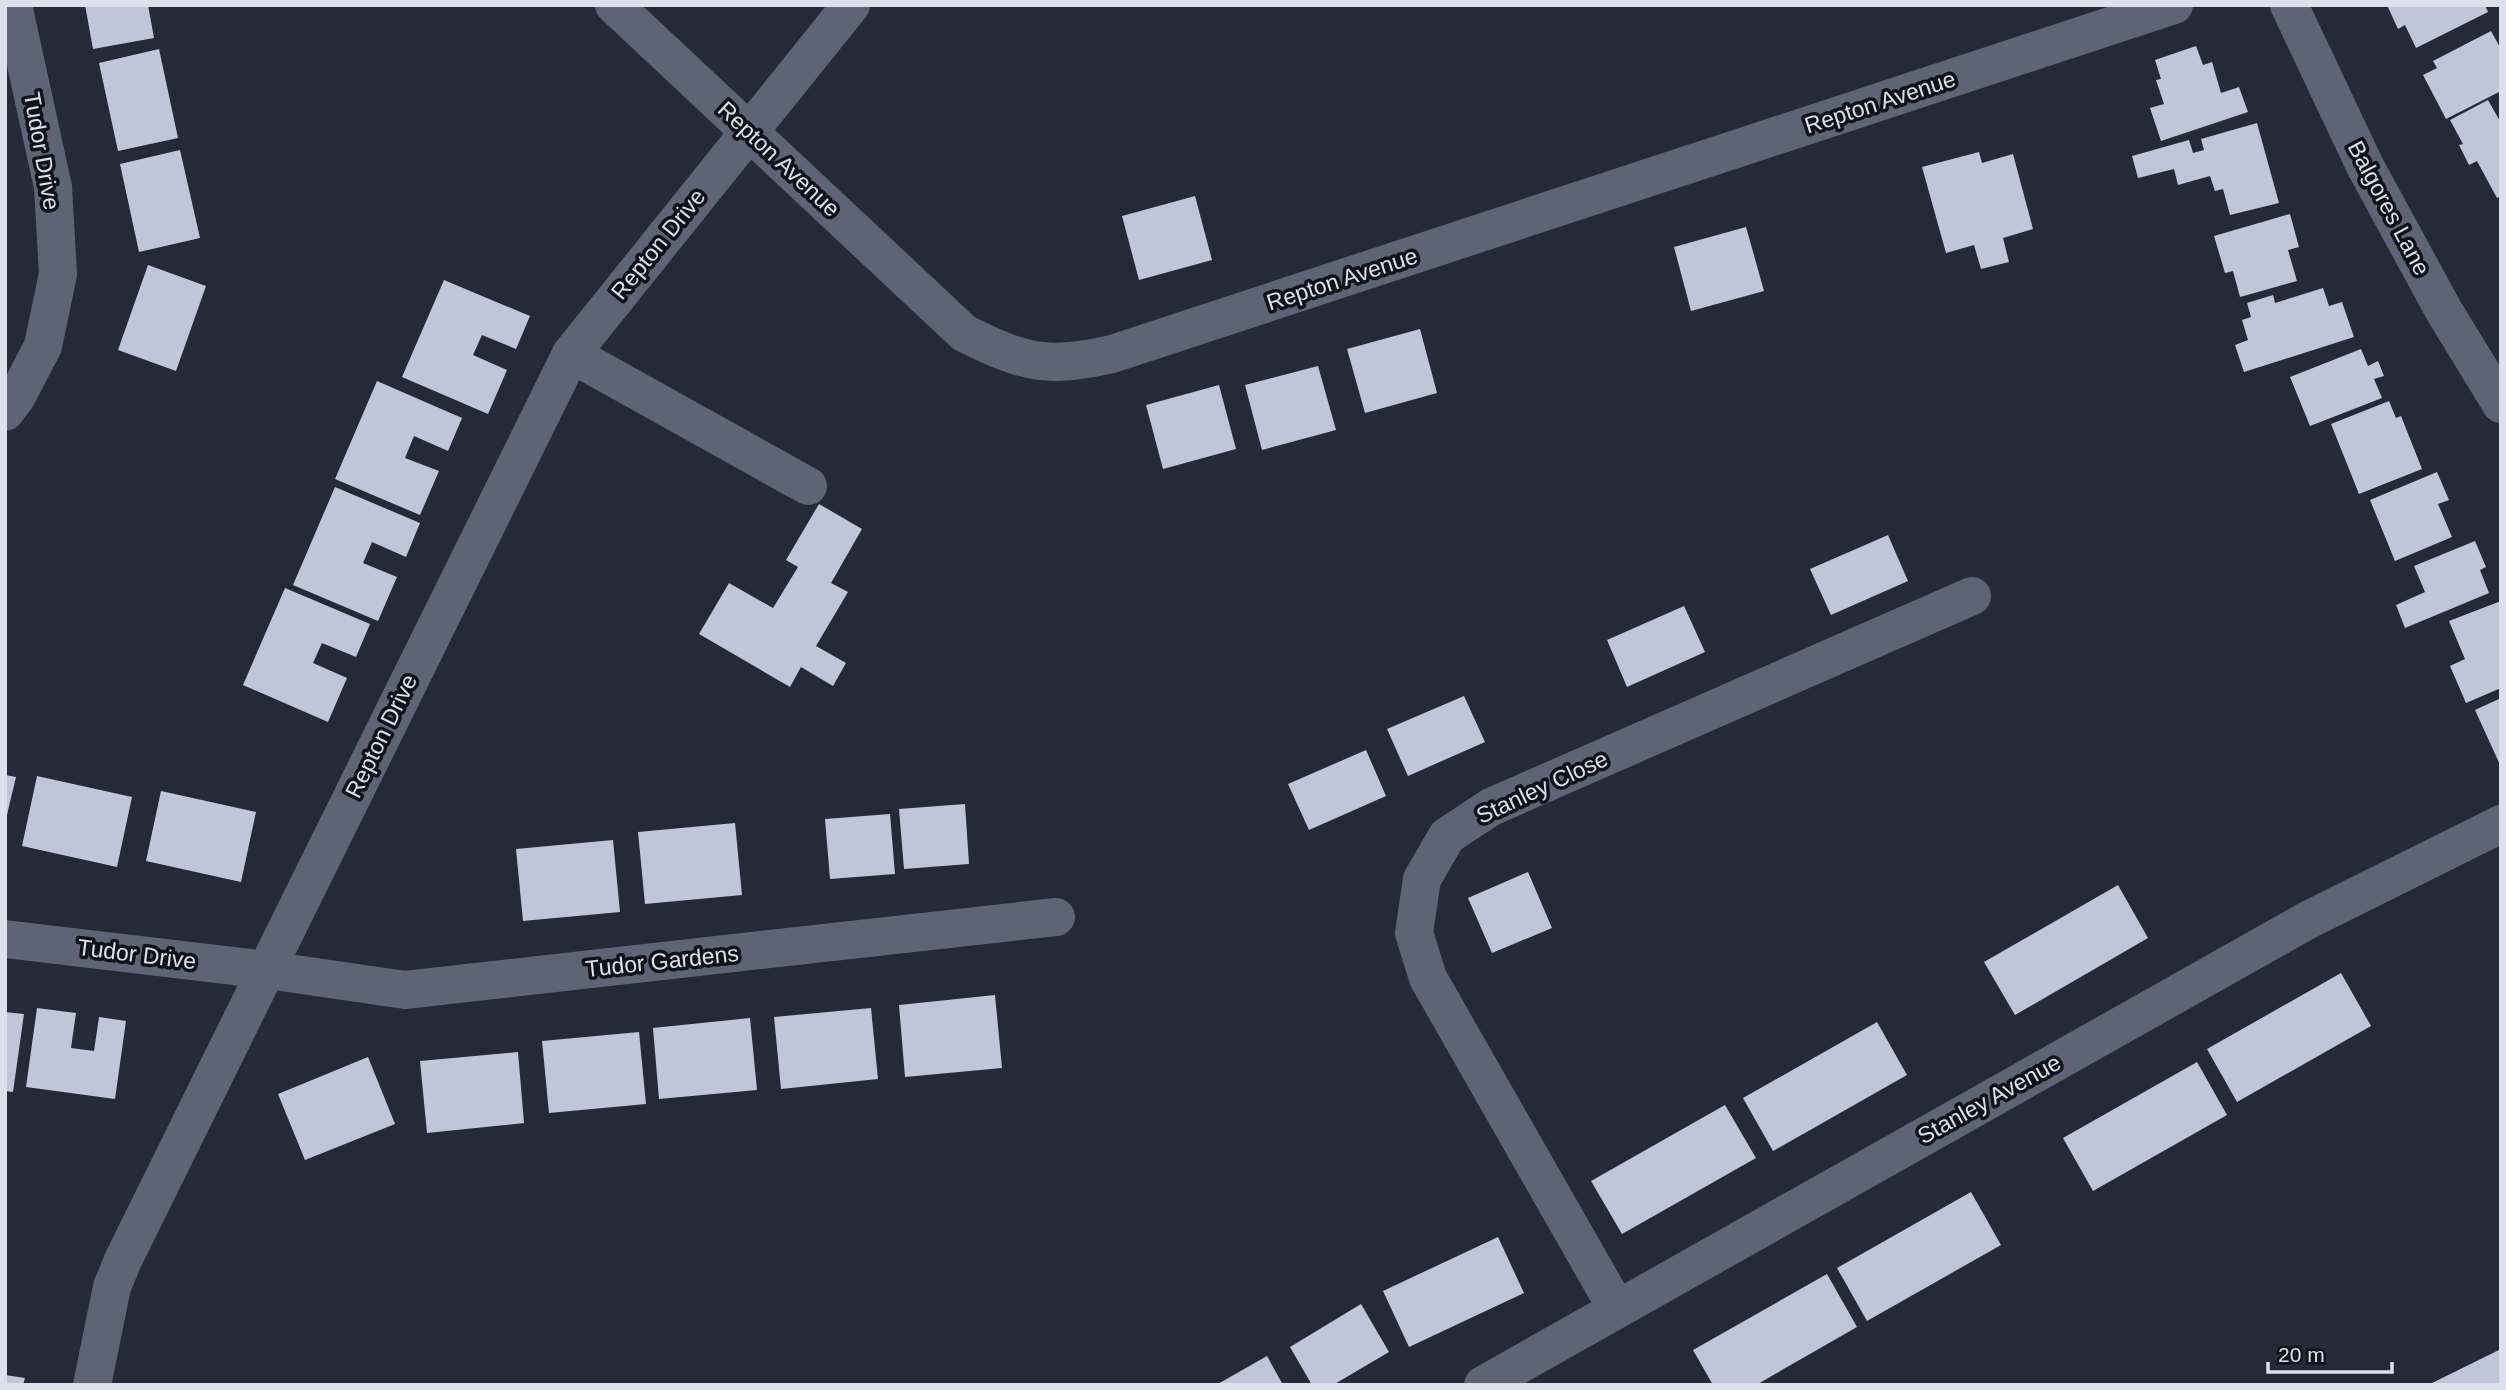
<svg xmlns="http://www.w3.org/2000/svg" width="2506" height="1390" viewBox="0 0 2506 1390" font-family="Helvetica,sans-serif">
  <style>
    .building { fill: #bfc6d9 }
    .lines { fill: none; stroke-linecap: round; stroke-linejoin: round }
    .minor { stroke: #5d6475; stroke-width: 38 }
    .labels { text-anchor: middle; stroke-width: 7; stroke-linejoin: round; paint-order: stroke }
    .street-label { font-size: 23px; fill: #dce0ea; stroke: #11131a }
  </style>
  <rect width="100%" height="100%" fill="#252a39"/>
  <g class="building">
    <path d="M 85,5 L 148,5 L 154,38 L 93,49 Z"/>
    <path d="M 2387,5 L 2485,5 L 2488,12 L 2416,48 L 2405,25 L 2398,29 Z"/>
    <path d="M 2491,31 L 2501,49 L 2501,91 L 2446,119 L 2423,75 L 2437,68 L 2433,61 Z"/>
    <path d="M 2196,46 L 2203,65 L 2212,62 L 2221,93 L 2239,87 L 2248,112 L 2161,141 L 2150,108 L 2164,104 L 2156,80 L 2161,79 L 2155,60 Z"/>
    <path d="M 159,49 L 178,138 L 118,151 L 99,63 Z"/>
    <path d="M 2488,100 L 2501,123 L 2501,196 L 2497,198 L 2477,161 L 2469,165 L 2459,145 L 2463,144 L 2450,120 Z"/>
    <path d="M 2257,123 L 2279,203 L 2230,215 L 2223,189 L 2215,191 L 2210,176 L 2178,185 L 2174,169 L 2138,178 L 2132,156 L 2189,140 L 2193,153 L 2204,150 L 2201,139 Z"/>
    <path d="M 180,150 L 200,238 L 139,252 L 120,164 Z"/>
    <path d="M 1979,152 L 1982,163 L 2013,154 L 2033,229 L 2003,238 L 2009,262 L 1981,269 L 1974,245 L 1946,253 L 1922,167 Z"/>
    <path d="M 1195,196 L 1212,260 L 1139,280 L 1122,216 Z"/>
    <path d="M 2290,214 L 2299,247 L 2288,250 L 2297,281 L 2240,297 L 2233,271 L 2225,273 L 2214,236 Z"/>
    <path d="M 1746,227 L 1764,291 L 1691,311 L 1674,247 Z"/>
    <path d="M 148,265 L 206,286 L 176,371 L 118,350 Z"/>
    <path d="M 444,280 L 530,316 L 516,349 L 482,335 L 473,355 L 507,370 L 488,414 L 402,377 Z"/>
    <path d="M 2323,288 L 2329,306 L 2342,302 L 2354,337 L 2244,372 L 2235,345 L 2248,340 L 2242,320 L 2251,317 L 2247,303 L 2273,295 L 2275,303 Z"/>
    <path d="M 1420,329 L 1437,393 L 1365,413 L 1347,349 Z"/>
    <path d="M 2361,349 L 2368,366 L 2378,361 L 2384,376 L 2374,379 L 2382,398 L 2310,426 L 2290,377 Z"/>
    <path d="M 1318,366 L 1336,430 L 1262,450 L 1245,385 Z"/>
    <path d="M 377,381 L 462,418 L 448,451 L 414,436 L 405,458 L 439,471 L 420,515 L 335,479 Z"/>
    <path d="M 1219,385 L 1236,449 L 1163,469 L 1146,405 Z"/>
    <path d="M 2389,401 L 2396,418 L 2401,416 L 2422,469 L 2359,494 L 2331,424 Z"/>
    <path d="M 2437,472 L 2449,500 L 2438,504 L 2452,537 L 2395,561 L 2370,500 Z"/>
    <path d="M 335,487 L 420,523 L 406,557 L 372,542 L 363,563 L 397,577 L 378,621 L 293,585 Z"/>
    <path d="M 819,504 L 862,529 L 831,583 L 848,592 L 816,646 L 846,663 L 833,686 L 801,667 L 790,687 L 699,634 L 729,583 L 773,608 L 798,567 L 786,560 Z"/>
    <path d="M 1888,535 L 1908,581 L 1831,615 L 1810,569 Z"/>
    <path d="M 2475,541 L 2486,567 L 2480,570 L 2489,593 L 2405,628 L 2396,605 L 2425,592 L 2414,566 Z"/>
    <path d="M 285,588 L 370,624 L 356,657 L 322,643 L 313,663 L 347,678 L 328,722 L 243,685 Z"/>
    <path d="M 2501,601 L 2501,688 L 2466,703 L 2450,666 L 2465,659 L 2449,621 Z"/>
    <path d="M 1684,606 L 1705,652 L 1627,687 L 1607,640 Z"/>
    <path d="M 1464,696 L 1485,742 L 1408,776 L 1387,729 Z"/>
    <path d="M 2501,698 L 2501,767 L 2475,710 Z"/>
    <path d="M 1366,750 L 1386,796 L 1309,830 L 1288,784 Z"/>
    <path d="M 5,775 L 16,777 L 6,819 L 5,819 Z"/>
    <path d="M 37,776 L 132,797 L 117,867 L 22,846 Z"/>
    <path d="M 161,791 L 256,812 L 241,882 L 146,861 Z"/>
    <path d="M 965,804 L 969,864 L 904,869 L 899,809 Z"/>
    <path d="M 890,814 L 895,874 L 830,879 L 825,819 Z"/>
    <path d="M 735,823 L 742,895 L 645,904 L 638,832 Z"/>
    <path d="M 613,840 L 620,912 L 523,921 L 516,849 Z"/>
    <path d="M 1528,872 L 1552,928 L 1492,953 L 1468,898 Z"/>
    <path d="M 2118,885 L 2148,938 L 2015,1015 L 1984,962 Z"/>
    <path d="M 2341,973 L 2371,1026 L 2237,1102 L 2207,1049 Z"/>
    <path d="M 995,995 L 1002,1068 L 905,1077 L 899,1005 Z"/>
    <path d="M 37,1008 L 76,1013 L 71,1048 L 94,1051 L 99,1017 L 126,1021 L 115,1099 L 26,1087 Z"/>
    <path d="M 871,1008 L 878,1079 L 781,1089 L 774,1017 Z"/>
    <path d="M 5,1012 L 24,1014 L 13,1092 L 5,1091 Z"/>
    <path d="M 750,1018 L 757,1090 L 659,1099 L 653,1028 Z"/>
    <path d="M 1877,1022 L 1907,1075 L 1773,1151 L 1743,1098 Z"/>
    <path d="M 639,1032 L 646,1104 L 549,1113 L 542,1041 Z"/>
    <path d="M 518,1052 L 524,1123 L 427,1133 L 420,1061 Z"/>
    <path d="M 368,1057 L 395,1124 L 305,1160 L 278,1094 Z"/>
    <path d="M 2197,1062 L 2227,1115 L 2093,1191 L 2063,1138 Z"/>
    <path d="M 1725,1105 L 1756,1158 L 1622,1234 L 1591,1181 Z"/>
    <path d="M 1971,1192 L 2001,1245 L 1867,1321 L 1837,1268 Z"/>
    <path d="M 1498,1237 L 1524,1293 L 1409,1347 L 1383,1291 Z"/>
    <path d="M 1827,1274 L 1857,1327 L 1756,1385 L 1713,1385 L 1693,1350 Z"/>
    <path d="M 1361,1304 L 1389,1352 L 1333,1385 L 1312,1385 L 1290,1347 Z"/>
    <path d="M 2501,1349 L 2501,1385 L 2428,1385 Z"/>
    <path d="M 1267,1356 L 1283,1385 L 1216,1385 Z"/>
    <path d="M 5,1375 L 25,1378 L 23,1385 L 5,1385 Z"/>
  </g>
  <g class="lines">
    <g class="minor">
      <path d="M 614,5 L 964,333 C 1024,363 1047,369 1112,354 L 2174,5"/>
      <path d="M 2289,5 L 2365,166 L 2444,311 L 2501,404"/>
      <path d="M 571,354 L 808,486"/>
      <path d="M 5,412 L 17,396 L 43,346 L 58,274 L 53,187 L 13,5"/>
      <path d="M 5,939 L 268,970 L 405,990 L 1056,917"/>
      <path d="M 1617,1309 L 1428,978 L 1414,933 L 1422,879 L 1447,836 L 1491,807 L 1972,596"/>
      <path d="M 92,1385 L 112,1287 L 123,1260 L 571,354 L 851,5"/>
      <path d="M 1483,1385 L 2308,920 L 2501,824"/>
    </g>
  </g>
  <g class="labels">
    <g class="street-label">
      <text transform="translate(1880 102) rotate(-18)" y="8">Repton Avenue</text>
      <text transform="translate(42 151) rotate(80)" y="8">Tudor Drive</text>
      <text transform="translate(779 159) rotate(43)" y="8">Repton Avenue</text>
      <text transform="translate(2389 208) rotate(62)" y="8">Balgores Lane</text>
      <text transform="translate(658 244) rotate(-51)" y="8">Repton Drive</text>
      <text transform="translate(1342 279) rotate(-18)" y="8">Repton Avenue</text>
      <text transform="translate(381 736) rotate(-64)" y="8">Repton Drive</text>
      <text transform="translate(1542 787) rotate(-25)" y="8">Stanley Close</text>
      <text transform="translate(137 954) rotate(7)" y="8">Tudor Drive</text>
      <text transform="translate(662 961) rotate(-6)" y="8">Tudor Gardens</text>
      <text transform="translate(1989 1099) rotate(-29)" y="8">Stanley Avenue</text>
    </g>
  </g>
  <rect width="2506" height="1390" fill="none" stroke="#dce0ea" stroke-width="14"/>
  <path d="M2268 1362v10h124v-10" fill="none" stroke="#dce0ea" stroke-width="3.5"/>
  <text x="2278" y="1362" font-size="21" fill="#dce0ea" stroke="#11131a" stroke-width="5" paint-order="stroke">20 m</text>
</svg>
